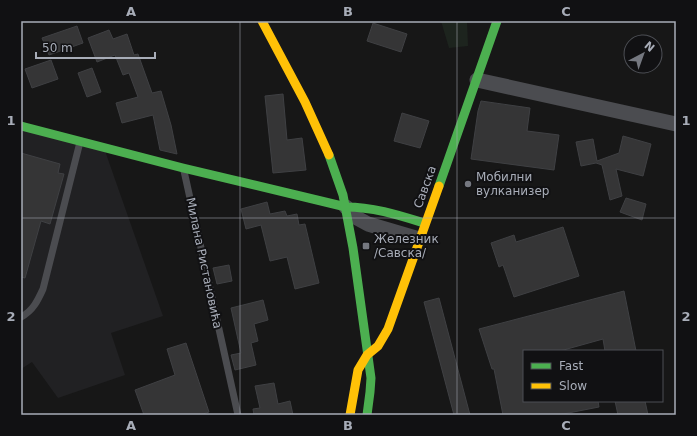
<svg xmlns="http://www.w3.org/2000/svg" width="697" height="436" viewBox="0 0 697 436" font-family="'DejaVu Sans',sans-serif">
  <style>
    .built { fill: #212123 }
    .green { fill: #1d241e }
    .building { fill: #353536; stroke: #3f4043 }
    .lines { fill: none; stroke-linecap: round; stroke-linejoin: round }
    .lane { stroke: #4b4c50; stroke-width: 7 }
    .street { stroke: #4b4c50; stroke-width: 15 }
    .fast { stroke: #4caf50; stroke-width: 9 }
    .slow { stroke: #ffc107; stroke-width: 9 }
    .grid { fill: none; stroke: #a8adb8; stroke-width: 1; stroke-opacity: 0.55 }
    .poi-dot { fill: #757880; stroke: #111113; stroke-width: 1.5 }
    .labels { text-anchor: middle; stroke-width: 4; stroke-linejoin: round; paint-order: stroke }
    .poi-label { font-size: 12px; fill: #a8adb8; stroke: #111113; text-anchor: start }
    .street-label { font-size: 12px; fill: #a8adb8; stroke: #111113 }
    .neatline { fill: none; stroke: #a8adb8; stroke-width: 1.5 }
    .grid-label { font-size: 13px; text-anchor: middle; font-weight: bold; fill: #a8adb8 }
  </style>
  <rect width="100%" height="100%" fill="#171717"/>
  <path class="built" d="M 21,126 L 104,148 L 163,316 L 111,333 L 125,375 L 58,398 L 32,362 L 21,369 Z"/>
  <path class="green" d="M 441,21 L 467,21 L 468,46 L 449,48 Z"/>
  <g class="building">
    <path d="M 373,23 L 407,34 L 401,52 L 367,41 Z"/>
    <path d="M 77,26 L 83,43 L 49,55 L 42,38 Z"/>
    <path d="M 109,30 L 113,39 L 127,34 L 134,55 L 138,54 L 152,93 L 161,91 L 171,125 L 177,154 L 160,150 L 153,115 L 122,123 L 116,103 L 138,97 L 129,73 L 123,75 L 115,55 L 97,62 L 88,38 Z"/>
    <path d="M 51,60 L 58,79 L 32,88 L 25,69 Z"/>
    <path d="M 92,68 L 101,92 L 87,97 L 78,73 Z"/>
    <path d="M 283,94 L 287,140 L 302,138 L 306,170 L 273,173 L 265,96 Z"/>
    <path d="M 481,101 L 530,108 L 527,131 L 559,135 L 554,170 L 471,159 L 478,111 Z"/>
    <path d="M 402,113 L 429,121 L 420,148 L 394,141 Z"/>
    <path d="M 623,136 L 651,144 L 643,176 L 616,169 L 622,196 L 610,200 L 602,165 L 596,163 L 581,166 L 576,142 L 593,139 L 597,161 L 619,153 Z"/>
    <path d="M 21,153 L 60,164 L 58,173 L 64,174 L 50,224 L 41,221 L 25,278 L 21,277 Z"/>
    <path d="M 626,198 L 646,204 L 642,220 L 620,212 Z"/>
    <path d="M 267,202 L 270,214 L 285,211 L 287,216 L 297,214 L 299,225 L 305,224 L 319,283 L 295,289 L 287,257 L 270,261 L 261,225 L 246,229 L 241,209 Z"/>
    <path d="M 563,227 L 579,276 L 514,297 L 503,265 L 499,267 L 491,243 L 514,235 L 516,242 Z"/>
    <path d="M 229,265 L 232,281 L 217,284 L 213,268 Z"/>
    <path d="M 624,291 L 636,351 L 605,351 L 603,339 L 560,351 L 524,351 L 524,401 L 598,401 L 599,407 L 558,415 L 503,415 L 494,369 L 492,369 L 479,329 Z"/>
    <path d="M 439,298 L 470,415 L 454,415 L 424,302 Z"/>
    <path d="M 263,300 L 268,320 L 254,324 L 258,341 L 251,343 L 256,365 L 235,370 L 231,355 L 241,353 L 231,308 Z"/>
    <path d="M 186,343 L 209,412 L 200,415 L 144,415 L 135,390 L 175,375 L 167,349 Z"/>
    <path d="M 274,383 L 278,404 L 290,401 L 293,415 L 254,415 L 253,409 L 260,408 L 255,386 Z"/>
    <path d="M 615,401 L 645,401 L 648,415 L 618,415 Z"/>
  </g>
  <g class="lines">
    <g class="lane">
      <path d="M 184,171 L 238,415"/>
      <path d="M 21,317 C 33,311 38,300 43,289 L 80,142"/>
    </g>
    <g class="street">
      <path d="M 477,80 L 676,124"/>
      <path d="M 346,207 L 357,218 L 368,224 L 419,239"/>
    </g>
    <g class="fast">
      <path d="M 21,126 L 183,168 L 346,207 C 373,207 398,215 424,223"/>
      <path d="M 329,155 L 343,195 L 353,248 L 371,378 L 370,392 L 367,415"/>
      <path d="M 439,186 L 497,21"/>
    </g>
    <g class="slow">
      <path d="M 262,21 L 305,102 L 329,155"/>
      <path d="M 350,415 L 358,370 L 367,355 L 378,346 L 388,329 L 439,186"/>
    </g>
  </g>
  <path class="grid" d="M 240,21 L 240,415M 457,21 L 457,415M 21,218 L 676,218"/>
  <g class="poi-dot">
    <circle cx="468" cy="184" r="4"/>
    <rect x="362" y="242" width="8" height="8" rx="2"/>
  </g>
  <g class="labels">
    <g class="poi-label">
      <text x="476" y="181">Мобилни<tspan x="476" dy="14">вулканизер</tspan></text>
      <text x="374" y="243">Железник<tspan x="374" dy="14">/Савска/</tspan></text>
    </g>
    <g class="street-label">
      <text transform="translate(425 187) rotate(-70)" y="4">Савска</text>
      <text transform="translate(204 263) rotate(78)" y="4">Милана Ристановића</text>
    </g>
  </g>
  <rect width="697" height="436" fill="none" stroke="#111113" stroke-width="44"/>
  <rect x="523" y="350" width="140" height="52" fill="#111113" stroke="#4d4f55"/>
  <rect x="531" y="363" width="20" height="6" fill="#4caf50" stroke="#4d4f55"/>
  <text x="559" y="370" font-size="12" fill="#a8adb8">Fast</text>
  <rect x="531" y="383" width="20" height="6" fill="#ffc107" stroke="#4d4f55"/>
  <text x="559" y="390" font-size="12" fill="#a8adb8">Slow</text>
  <g transform="translate(643 54) rotate(41)"><circle r="19" fill="#111113" stroke="#4d4f55"/>
  <path d="M0-3L7 15L0 10L-7 15Z" fill="#757880"/>
  <text y="-6" font-size="11" font-weight="bold" text-anchor="middle" fill="#a8adb8">N</text>
  </g>
  <path d="M36 52v6h119v-6" fill="none" stroke="#a8adb8" stroke-width="2"/>
  <text x="42" y="52" font-size="12" fill="#a8adb8" stroke="#111113" stroke-width="3" paint-order="stroke">50 m</text>
  <rect x="22" y="22" width="653" height="392" class="neatline"/>
  <g class="grid-label">
    <text x="131" y="16">A</text>
    <text x="348" y="16">B</text>
    <text x="566" y="16">C</text>
    <text x="11" y="125">1</text>
    <text x="686" y="125">1</text>
    <text x="11" y="321">2</text>
    <text x="686" y="321">2</text>
    <text x="131" y="430">A</text>
    <text x="348" y="430">B</text>
    <text x="566" y="430">C</text>
  </g>
</svg>
